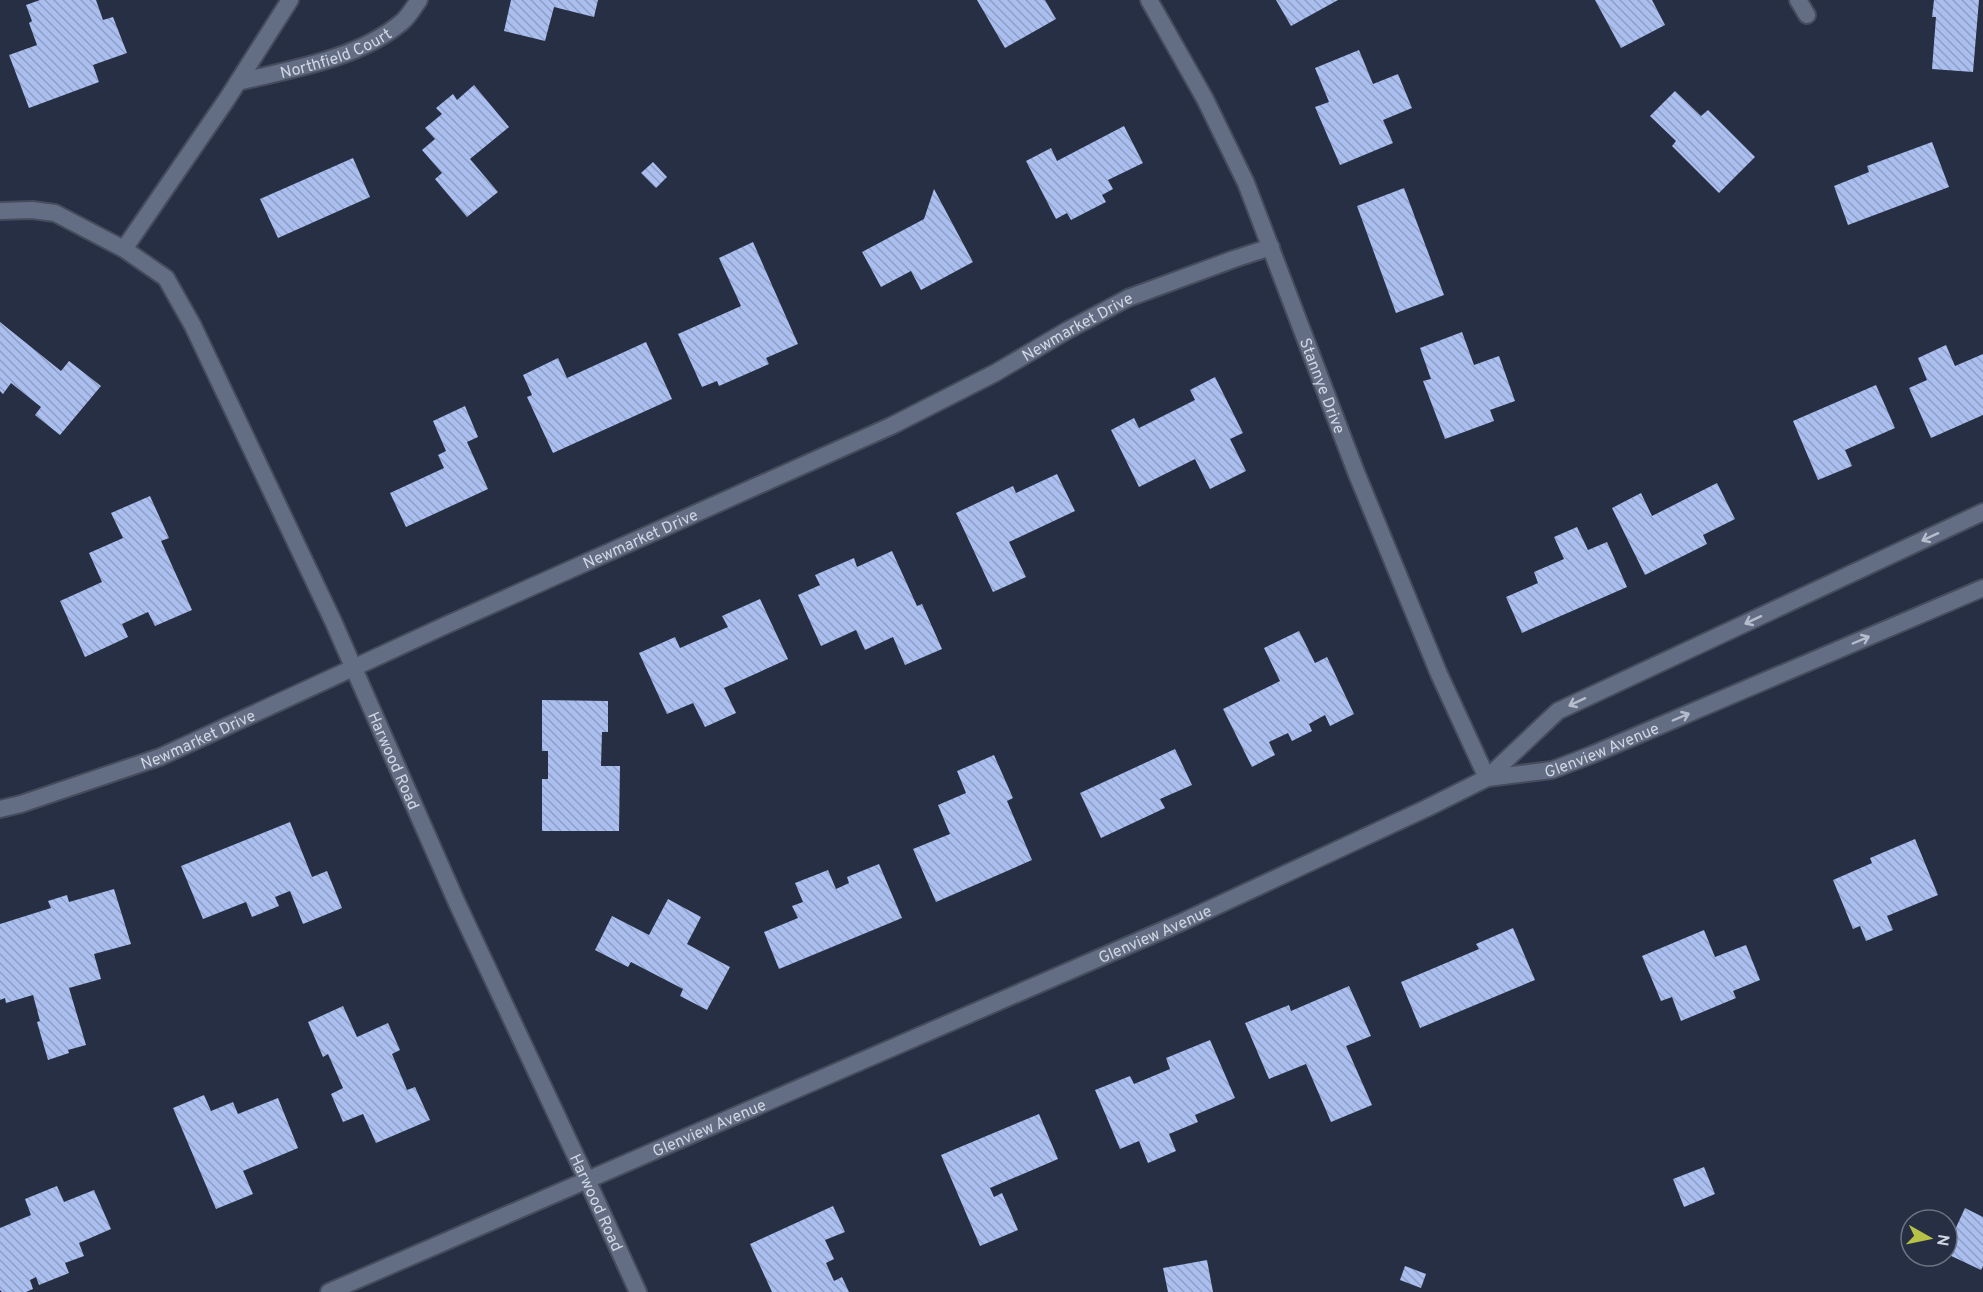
<svg xmlns="http://www.w3.org/2000/svg" width="1983" height="1292" viewBox="0 0 1983 1292" font-family="Overpass,sans-serif">
  <style>
    .building { fill: url(#building-back-hatch) }
    .lines { fill: none; stroke-linecap: round; stroke-linejoin: round }
    .minor-casing { stroke: #454c5d; stroke-width: 20 }
    .minor { stroke: #636e85; stroke-width: 16 }
    .oneway { stroke: #b5bccc }
    .labels { text-anchor: middle; stroke-width: 6; stroke-linejoin: round; paint-order: stroke }
    .street-label { font-size: 16px; fill: #d0d6e3; stroke: #262f43 }
  </style>
  <defs>
    <pattern id="building-back-hatch" width="6" height="6" patternUnits="userSpaceOnUse" patternTransform="scale(1.5)"><rect width="6" height="6" fill="#aabfef"/><path d="M-1 5l2 2M0 0l6 6M5-1l2 2" fill="none" stroke="#8f9fc4"/></pattern>
  </defs>
  <rect width="100%" height="100%" fill="#262f43"/>
  <g class="building">
    <path d="M 40,0 L 96,0 L 103,20 L 113,17 L 127,53 L 93,65 L 99,82 L 29,108 L 9,55 L 37,45 L 29,23 L 32,21 L 26,5 Z"/>
    <path d="M 511,0 L 598,0 L 594,17 L 554,7 L 545,41 L 504,31 Z"/>
    <path d="M 977,0 L 1045,0 L 1056,19 L 1005,48 Z"/>
    <path d="M 1276,0 L 1338,0 L 1291,26 Z"/>
    <path d="M 1595,0 L 1652,0 L 1665,25 L 1621,48 Z"/>
    <path d="M 1934,0 L 1979,0 L 1973,72 L 1932,69 L 1936,17 L 1932,17 Z"/>
    <path d="M 1359,50 L 1373,84 L 1398,74 L 1412,108 L 1383,120 L 1393,143 L 1340,165 L 1315,107 L 1329,102 L 1315,68 Z"/>
    <path d="M 474,85 L 509,127 L 470,159 L 498,192 L 467,217 L 435,179 L 442,173 L 422,150 L 435,139 L 425,128 L 442,114 L 436,108 L 453,94 L 457,100 Z"/>
    <path d="M 1675,91 L 1701,116 L 1708,110 L 1755,157 L 1719,193 L 1672,146 L 1676,141 L 1650,116 Z"/>
    <path d="M 1124,126 L 1143,163 L 1108,180 L 1113,189 L 1102,195 L 1106,202 L 1071,220 L 1067,213 L 1056,219 L 1026,161 L 1051,148 L 1057,161 Z"/>
    <path d="M 1932,142 L 1949,187 L 1848,225 L 1834,186 L 1869,172 L 1867,166 Z"/>
    <path d="M 353,158 L 370,197 L 278,238 L 260,199 Z"/>
    <path d="M 653,162 L 667,177 L 656,188 L 641,173 Z"/>
    <path d="M 1404,188 L 1444,295 L 1396,313 L 1357,206 Z"/>
    <path d="M 934,189 L 973,262 L 921,290 L 911,271 L 881,287 L 862,252 L 924,219 Z"/>
    <path d="M 753,242 L 798,344 L 766,358 L 769,364 L 719,386 L 717,381 L 702,387 L 678,334 L 741,306 L 719,258 Z"/>
    <path d="M 0,322 L 61,371 L 69,361 L 101,386 L 60,435 L 35,415 L 41,407 L 11,383 L 3,394 L 0,391 Z"/>
    <path d="M 1462,332 L 1474,365 L 1499,356 L 1515,401 L 1490,410 L 1494,421 L 1445,439 L 1423,381 L 1431,379 L 1420,348 Z"/>
    <path d="M 646,342 L 672,399 L 553,453 L 527,397 L 532,395 L 523,375 L 558,358 L 567,378 Z"/>
    <path d="M 1946,345 L 1955,366 L 1983,354 L 1983,415 L 1931,438 L 1909,388 L 1927,380 L 1918,358 Z"/>
    <path d="M 1215,377 L 1243,433 L 1230,439 L 1246,471 L 1210,489 L 1195,459 L 1139,487 L 1111,430 L 1134,418 L 1139,428 L 1195,400 L 1190,390 Z"/>
    <path d="M 1876,385 L 1895,428 L 1845,450 L 1852,466 L 1818,480 L 1793,421 Z"/>
    <path d="M 465,406 L 478,437 L 467,442 L 488,489 L 406,527 L 390,493 L 444,468 L 438,455 L 446,451 L 433,421 Z"/>
    <path d="M 1057,474 L 1075,511 L 1009,542 L 1026,577 L 993,592 L 956,513 L 1013,486 L 1016,493 Z"/>
    <path d="M 1717,483 L 1735,519 L 1703,535 L 1707,544 L 1645,575 L 1612,508 L 1641,493 L 1652,516 Z"/>
    <path d="M 150,496 L 169,538 L 161,541 L 192,610 L 155,626 L 148,612 L 122,624 L 128,637 L 85,657 L 60,601 L 102,582 L 89,553 L 123,538 L 111,513 Z"/>
    <path d="M 1577,527 L 1588,550 L 1607,542 L 1627,587 L 1522,633 L 1506,597 L 1538,583 L 1534,572 L 1564,559 L 1554,537 Z"/>
    <path d="M 892,551 L 917,606 L 922,604 L 942,649 L 905,665 L 893,637 L 865,650 L 856,630 L 821,646 L 798,595 L 820,585 L 815,575 L 854,558 L 857,567 Z"/>
    <path d="M 760,599 L 788,659 L 724,688 L 736,713 L 705,727 L 693,703 L 667,714 L 639,653 L 675,637 L 680,648 L 728,627 L 722,616 Z"/>
    <path d="M 1299,631 L 1315,663 L 1327,657 L 1354,714 L 1330,726 L 1325,715 L 1309,724 L 1312,731 L 1292,741 L 1288,733 L 1269,742 L 1275,755 L 1252,767 L 1223,709 L 1280,681 L 1264,648 Z"/>
    <path d="M 542,700 L 608,701 L 608,732 L 602,732 L 601,766 L 620,766 L 619,831 L 542,831 L 542,779 L 548,779 L 548,751 L 542,751 Z"/>
    <path d="M 1175,749 L 1192,785 L 1160,799 L 1165,808 L 1101,838 L 1080,793 Z"/>
    <path d="M 994,755 L 1013,798 L 1007,801 L 1032,860 L 936,902 L 913,849 L 950,834 L 938,805 L 966,793 L 957,771 Z"/>
    <path d="M 290,822 L 312,877 L 327,871 L 342,908 L 303,924 L 290,891 L 275,897 L 279,906 L 252,917 L 246,902 L 203,919 L 181,866 Z"/>
    <path d="M 1915,839 L 1938,895 L 1887,916 L 1893,930 L 1866,941 L 1860,926 L 1853,929 L 1833,880 L 1872,863 L 1870,858 Z"/>
    <path d="M 879,864 L 902,918 L 779,969 L 764,932 L 798,918 L 792,906 L 803,902 L 795,883 L 828,870 L 836,889 L 849,883 L 847,877 Z"/>
    <path d="M 114,889 L 131,944 L 94,954 L 101,979 L 69,988 L 86,1045 L 68,1050 L 69,1053 L 48,1060 L 37,1022 L 40,1021 L 33,995 L 6,1003 L 5,998 L 0,1000 L 0,924 L 51,908 L 48,901 L 67,895 L 69,902 Z"/>
    <path d="M 668,899 L 701,917 L 687,944 L 730,967 L 707,1010 L 680,996 L 683,989 L 631,962 L 628,967 L 595,950 L 612,916 L 649,935 Z"/>
    <path d="M 1513,928 L 1535,980 L 1420,1028 L 1401,982 L 1479,949 L 1476,944 Z"/>
    <path d="M 1704,930 L 1715,957 L 1746,945 L 1760,980 L 1733,991 L 1736,998 L 1681,1021 L 1672,997 L 1661,1001 L 1642,956 Z"/>
    <path d="M 1349,986 L 1371,1036 L 1346,1046 L 1372,1105 L 1331,1122 L 1306,1064 L 1269,1079 L 1245,1023 L 1289,1005 L 1291,1011 Z"/>
    <path d="M 343,1006 L 357,1037 L 388,1023 L 400,1050 L 392,1054 L 407,1090 L 415,1087 L 430,1120 L 376,1143 L 363,1114 L 343,1122 L 331,1094 L 343,1088 L 328,1054 L 323,1057 L 308,1022 Z"/>
    <path d="M 1210,1040 L 1235,1098 L 1195,1115 L 1198,1122 L 1169,1134 L 1176,1151 L 1148,1163 L 1139,1141 L 1120,1149 L 1095,1090 L 1130,1076 L 1134,1084 L 1170,1069 L 1166,1058 Z"/>
    <path d="M 204,1095 L 211,1111 L 233,1102 L 238,1114 L 278,1098 L 298,1148 L 243,1171 L 253,1194 L 216,1209 L 173,1108 Z"/>
    <path d="M 1039,1114 L 1058,1159 L 990,1188 L 994,1197 L 1002,1193 L 1018,1230 L 980,1246 L 941,1155 Z"/>
    <path d="M 1704,1167 L 1715,1194 L 1684,1207 L 1673,1179 Z"/>
    <path d="M 57,1186 L 64,1202 L 94,1190 L 111,1229 L 79,1243 L 84,1256 L 65,1263 L 69,1273 L 39,1285 L 36,1277 L 30,1280 L 33,1289 L 26,1292 L 2,1292 L 0,1290 L 0,1228 L 31,1215 L 25,1199 Z"/>
    <path d="M 833,1206 L 845,1232 L 825,1240 L 834,1259 L 826,1263 L 834,1281 L 842,1277 L 849,1292 L 772,1292 L 750,1244 Z"/>
    <path d="M 1965,1208 L 1983,1217 L 1983,1266 L 1981,1270 L 1947,1254 L 1947,1247 Z"/>
    <path d="M 1207,1260 L 1213,1292 L 1168,1292 L 1163,1268 Z"/>
    <path d="M 1405,1266 L 1426,1274 L 1421,1288 L 1400,1280 Z"/>
  </g>
  <g class="lines">
    <defs>
      <g id="minor">
        <path id="s1" d="M 1149,0 L 1205,99 L 1246,183 L 1356,472 L 1439,674 L 1487,778"/>
        <path d="M 1798,0 L 1807,15"/>
        <path id="s2" d="M 238,82 C 292,69 358,59 402,22 C 409,16 414,7 419,0"/>
        <path id="s3" d="M 0,211 L 32,210 L 55,213 L 124,249 L 166,278 L 193,326 L 333,621 L 457,903 L 587,1180 L 638,1292"/>
        <path d="M 124,249 L 227,99 L 290,0"/>
        <path d="M 1487,778 L 1558,711 L 1983,512"/>
        <path id="s4" d="M 0,809 L 21,804 L 160,757 L 444,626 L 891,426 L 995,373 L 1068,330 L 1128,298 L 1234,259 L 1271,247"/>
        <path id="s5" d="M 329,1292 L 1182,922 L 1427,808 L 1487,778 L 1552,770 L 1591,755 L 1983,588"/>
      </g>
    </defs>
    <use href="#minor" class="minor-casing"/>
    <use href="#minor" class="minor"/>
  </g>
  <defs><path id="oneway-shaft" d="M-6 0H5M1.5-3L5.5 0L1.5 3" fill="none" stroke-width="1.6" stroke-linecap="round" stroke-linejoin="round" transform="scale(1.5)"/></defs>
  <g class="oneway">
    <use href="#oneway-shaft" transform="translate(1930 537) rotate(155)"/>
    <use href="#oneway-shaft" transform="translate(1753 620) rotate(155)"/>
    <use href="#oneway-shaft" transform="translate(1861 640) rotate(-23)"/>
    <use href="#oneway-shaft" transform="translate(1577 702) rotate(155)"/>
    <use href="#oneway-shaft" transform="translate(1681 717) rotate(-23)"/>
  </g>
  <g class="labels">
    <g class="street-label">
      <text dy="6" stroke="none"><textPath href="#s2" startOffset="102">Northfield Court</textPath></text>
      <text dy="6" stroke="none"><textPath href="#s4" startOffset="1182">Newmarket Drive</textPath></text>
      <text dy="6" stroke="none"><textPath href="#s1" startOffset="424">Stannye Drive</textPath></text>
      <text dy="6" stroke="none"><textPath href="#s4" startOffset="696">Newmarket Drive</textPath></text>
      <text dy="6" stroke="none"><textPath href="#s4" startOffset="210">Newmarket Drive</textPath></text>
      <text dy="6" stroke="none"><textPath href="#s5" startOffset="1386">Glenview Avenue</textPath></text>
      <text dy="6" stroke="none"><textPath href="#s3" startOffset="718">Harwood Road</textPath></text>
      <text dy="6" stroke="none"><textPath href="#s5" startOffset="900">Glenview Avenue</textPath></text>
      <text dy="6" stroke="none"><textPath href="#s5" startOffset="414">Glenview Avenue</textPath></text>
      <text dy="6" stroke="none"><textPath href="#s3" startOffset="1204">Harwood Road</textPath></text>
    </g>
  </g>
  <g transform="translate(1929 1238) rotate(99)"><circle r="28" fill="#262f43" stroke="#6a7283" stroke-width="1.5"/>
  <path d="M0-4.5L10 22L0 15L-10 22Z" fill="#b7c147"/>
  <text y="-9" font-size="16" font-weight="bold" text-anchor="middle" fill="#d0d6e3">N</text>
  </g>
</svg>
